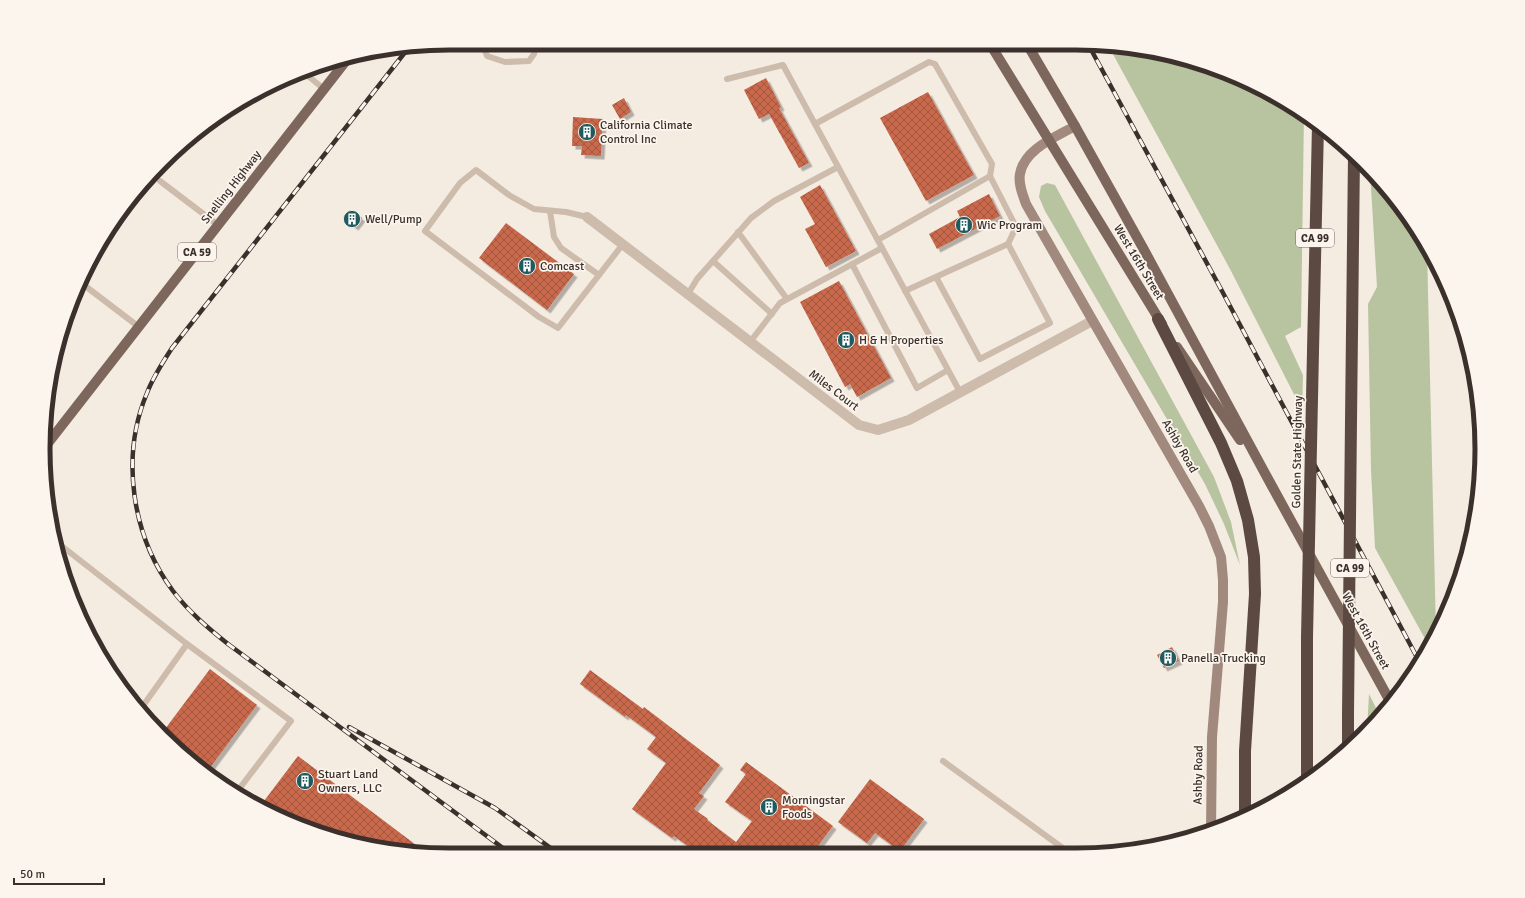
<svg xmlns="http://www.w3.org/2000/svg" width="1525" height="898" viewBox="0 0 1525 898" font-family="Signika,sans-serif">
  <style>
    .grass { fill: #b8c4a0 }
    .building { fill: url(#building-cross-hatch); filter: url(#shadow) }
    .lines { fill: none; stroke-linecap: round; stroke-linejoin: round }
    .service { stroke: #cdbbac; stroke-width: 6 }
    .minor { stroke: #cdbbac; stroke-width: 10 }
    .secondary { stroke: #a18a7d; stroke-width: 10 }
    .primary { stroke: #7d675c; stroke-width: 10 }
    .motorway { stroke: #5c4a42; stroke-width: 12 }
    .rail-casing { stroke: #3b302b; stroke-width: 4.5 }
    .rail { stroke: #fbf5ee; stroke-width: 3; stroke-dasharray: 9; stroke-linecap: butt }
    .motorway-bridge { stroke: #5c4a42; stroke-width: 12 }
    .labels { text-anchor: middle; stroke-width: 3.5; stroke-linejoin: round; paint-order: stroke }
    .shield { fill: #fbf5ee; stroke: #756b66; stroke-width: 1 }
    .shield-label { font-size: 11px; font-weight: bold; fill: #3b302b }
    .poi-label { font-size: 12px; fill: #3b302b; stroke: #fbf5ee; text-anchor: start }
    .street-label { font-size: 12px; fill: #3b302b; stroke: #fbf5ee }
    .rim { fill: none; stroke: #3b302b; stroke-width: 5 }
  </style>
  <defs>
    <pattern id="building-cross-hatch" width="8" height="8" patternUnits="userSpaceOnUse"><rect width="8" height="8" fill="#c8694b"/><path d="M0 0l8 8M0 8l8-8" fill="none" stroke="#a4573f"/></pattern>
    <filter id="shadow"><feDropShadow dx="3.5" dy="3.5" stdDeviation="0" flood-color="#0004"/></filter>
  </defs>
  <rect width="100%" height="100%" fill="#f4ebe1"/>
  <g class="grass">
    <path d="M 1108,45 L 1206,64 L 1304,113 L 1301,327 L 1285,336 L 1303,375 L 1302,410 L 1230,269 Z"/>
    <path d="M 1370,171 L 1413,223 L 1427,249 L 1436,633 L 1429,646 L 1375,548 L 1371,470 L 1368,304 L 1377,287 Z"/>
    <path d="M 1047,183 L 1055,185 L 1214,477 L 1231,522 L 1240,565 L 1224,524 L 1205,484 L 1045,211 L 1039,197 L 1041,186 Z"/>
    <path d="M 1369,694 L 1380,716 L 1367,731 Z"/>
  </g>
  <g class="building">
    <path d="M 766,78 L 781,107 L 779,108 L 809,163 L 799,168 L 769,114 L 759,119 L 744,90 Z"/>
    <path d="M 928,92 L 974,175 L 926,201 L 880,118 Z"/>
    <path d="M 624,98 L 631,112 L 620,119 L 612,105 Z"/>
    <path d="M 573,117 L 603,119 L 601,156 L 581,155 L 582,146 L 572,146 Z"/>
    <path d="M 820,185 L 856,251 L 826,267 L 805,229 L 815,224 L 800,197 Z"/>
    <path d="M 989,194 L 1000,216 L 937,249 L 929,234 L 960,217 L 957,211 Z"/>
    <path d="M 350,210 L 362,218 L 355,227 L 343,219 Z"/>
    <path d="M 506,223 L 574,274 L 547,310 L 479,258 Z"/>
    <path d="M 839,281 L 891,378 L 857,397 L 850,384 L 845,387 L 800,302 Z"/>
    <path d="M 1172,647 L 1179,661 L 1164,668 L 1157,655 Z"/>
    <path d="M 210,669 L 257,705 L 206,773 L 181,754 L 162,733 Z"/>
    <path d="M 590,670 L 643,709 L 644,707 L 720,765 L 699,793 L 704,796 L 694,809 L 708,819 L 707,820 L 736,842 L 752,821 L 725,802 L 746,774 L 740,770 L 746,762 L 833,826 L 812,854 L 699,854 L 674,836 L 672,838 L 632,809 L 666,763 L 647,749 L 656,737 L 626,715 L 625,717 L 580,684 Z"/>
    <path d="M 298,756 L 428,854 L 422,854 L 318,833 L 261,805 Z"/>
    <path d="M 870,779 L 924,819 L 900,851 L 875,833 L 867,843 L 838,822 Z"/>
  </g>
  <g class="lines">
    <g class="service">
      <path d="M 483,46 L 487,56 L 505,62 L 529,61 L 534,54 L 536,46"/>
      <path d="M 302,71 L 324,89"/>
      <path d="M 727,79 L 783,65 L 960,392"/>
      <path d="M 815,124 L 929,62 L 935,64 L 992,164 L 990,176 L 878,240"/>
      <path d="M 990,176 L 1016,227 L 1008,244"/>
      <path d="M 160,181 L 218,225"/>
      <path d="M 550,211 L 554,237 L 561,248 L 599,275"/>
      <path d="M 587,217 L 566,212 L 534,209 L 509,195 L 476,170 L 460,183 L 425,231 L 539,317 L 558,328 L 623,244"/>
      <path d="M 738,232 L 787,299"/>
      <path d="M 713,261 L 772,314"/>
      <path d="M 852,264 L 917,388 L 948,370"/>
      <path d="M 80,282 L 139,327"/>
      <path d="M 905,291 L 1008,244 L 1050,323 L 980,359 L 936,277"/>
      <path d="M 688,294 L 697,279 L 751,218 L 774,201 L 838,167"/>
      <path d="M 750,342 L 780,303 L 882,248"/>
      <path d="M 54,540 L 187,644 L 291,721 L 236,793"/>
      <path d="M 140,710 L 187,644"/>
      <path d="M 943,761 L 1071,854"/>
    </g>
    <path class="minor" d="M 587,217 L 859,425 L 878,430 L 909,420 L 1092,321"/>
    <path class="secondary" d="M 1075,126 C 1056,137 1024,149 1020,174 C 1018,184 1023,195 1026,204 L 1199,506 L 1209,526 L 1221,557 L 1223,580 L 1223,602 L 1212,737 L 1211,832"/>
    <g class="primary">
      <path d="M 990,44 L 1162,324"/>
      <path d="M 1027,44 L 1075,126 L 1143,248 L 1273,488 L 1391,703"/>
      <path d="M 1177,347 L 1240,440"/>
      <path d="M 45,447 L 349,57"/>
    </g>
    <g class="motorway">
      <path d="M 1158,319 L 1221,443 L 1237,481 L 1248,520 L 1254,557 L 1255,594 L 1245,751 L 1245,816"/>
      <path d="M 1313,351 L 1318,125"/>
      <path d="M 1351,421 L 1354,155"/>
      <path d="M 1348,748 L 1348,715"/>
      <path d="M 1307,779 L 1307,637"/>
    </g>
    <defs>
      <g id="rail">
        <path d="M 1088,44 L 1222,291 L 1420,663"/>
        <path d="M 410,46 L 172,348 C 163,362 153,377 147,393 C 120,457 132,536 173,591 C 189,612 208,628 228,644 L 511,854"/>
        <path d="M 349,727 L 495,808 L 559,854"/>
      </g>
    </defs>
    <use href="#rail" class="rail-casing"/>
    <use href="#rail" class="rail"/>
    <g class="motorway-bridge">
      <path d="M 1307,637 L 1313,351"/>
      <path d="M 1348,715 L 1351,421"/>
    </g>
  </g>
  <defs>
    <symbol id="building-disc" viewBox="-11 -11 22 22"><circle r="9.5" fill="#1f5a5e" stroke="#fbf5ee"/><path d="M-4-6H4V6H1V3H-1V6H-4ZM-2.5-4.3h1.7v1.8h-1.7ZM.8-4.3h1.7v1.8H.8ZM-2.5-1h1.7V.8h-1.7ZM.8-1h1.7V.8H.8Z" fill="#fff"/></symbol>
  </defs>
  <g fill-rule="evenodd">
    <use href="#building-disc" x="577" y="122" width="20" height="20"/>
    <use href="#building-disc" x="342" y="209" width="20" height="20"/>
    <use href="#building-disc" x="954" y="215" width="20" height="20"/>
    <use href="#building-disc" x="517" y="256" width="20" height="20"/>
    <use href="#building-disc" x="836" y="330" width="20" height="20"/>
    <use href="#building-disc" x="1158" y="648" width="20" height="20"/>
    <use href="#building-disc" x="295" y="771" width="20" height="20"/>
    <use href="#building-disc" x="759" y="797" width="20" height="20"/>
  </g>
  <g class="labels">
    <g class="shield">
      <rect x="1296" y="229" width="38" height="18" rx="3"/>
      <rect x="178" y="243" width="38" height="18" rx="3"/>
      <rect x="1331" y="559" width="38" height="18" rx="3"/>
    </g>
    <g class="shield-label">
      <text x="1315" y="242">CA 99</text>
      <text x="197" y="256">CA 59</text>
      <text x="1350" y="572">CA 99</text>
    </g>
    <g class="poi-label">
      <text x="600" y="129">California Climate<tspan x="600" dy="14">Control Inc</tspan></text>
      <text x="365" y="223">Well/Pump</text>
      <text x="977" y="229">Wic Program</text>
      <text x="540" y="270">Comcast</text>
      <text x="859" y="344">H &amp; H Properties</text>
      <text x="1181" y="662">Panella Trucking</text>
      <text x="318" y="778">Stuart Land<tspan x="318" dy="14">Owners, LLC</tspan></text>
      <text x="782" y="804">Morningstar<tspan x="782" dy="14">Foods</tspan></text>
    </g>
    <g class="street-label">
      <text transform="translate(231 187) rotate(-52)" y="4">Snelling Highway</text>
      <text transform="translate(1139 262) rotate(59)" y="4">West 16th Street</text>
      <text transform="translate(834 390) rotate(37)" y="4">Miles Court</text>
      <text transform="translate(1180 446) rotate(60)" y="4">Ashby Road</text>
      <text transform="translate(1297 452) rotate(-89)" y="4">Golden State Highway</text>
      <text transform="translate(1366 631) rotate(61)" y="4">West 16th Street</text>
      <text transform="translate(1198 775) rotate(-89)" y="4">Ashby Road</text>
    </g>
  </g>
  <path d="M0 0H1525V898H0ZM449 50H1076A399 399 0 0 1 1475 449V449A399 399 0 0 1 1076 848H449A399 399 0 0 1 50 449V449A399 399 0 0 1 449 50Z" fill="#fbf5ee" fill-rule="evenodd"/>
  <path class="rim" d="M449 50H1076A399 399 0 0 1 1475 449V449A399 399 0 0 1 1076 848H449A399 399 0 0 1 50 449V449A399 399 0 0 1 449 50Z"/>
  <path d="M14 878v6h90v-6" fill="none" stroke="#3b302b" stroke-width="2"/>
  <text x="20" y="878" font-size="12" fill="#3b302b" stroke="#fbf5ee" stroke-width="3" paint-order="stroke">50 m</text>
</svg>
